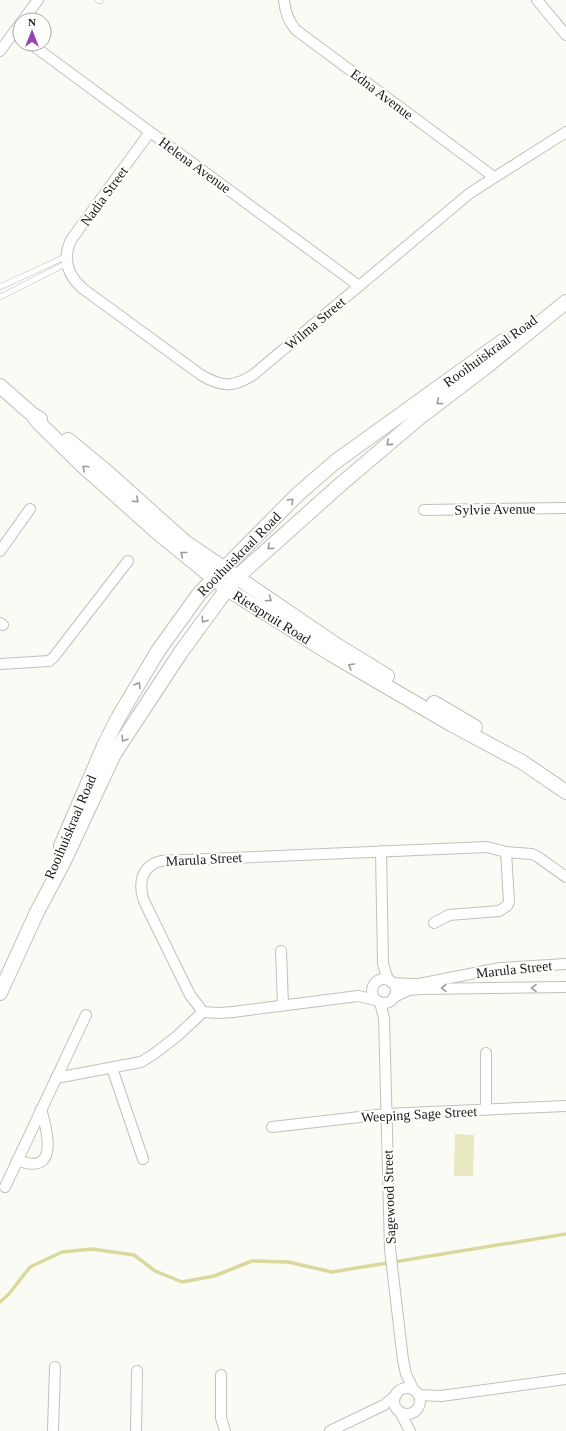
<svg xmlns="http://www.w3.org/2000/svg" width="566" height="1431" viewBox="0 0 566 1431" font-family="'Times New Roman',serif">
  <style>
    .green { fill: #e7e7c0 }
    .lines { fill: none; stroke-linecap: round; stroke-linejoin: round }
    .stream { stroke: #dad99d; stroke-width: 3.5 }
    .lane-casing { stroke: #c1c1bb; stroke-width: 6 }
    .street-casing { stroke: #c1c1bb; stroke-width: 12 }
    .secondary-casing { stroke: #c1c1bb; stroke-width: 16 }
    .lane { stroke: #fff; stroke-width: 5 }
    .street { stroke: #fff; stroke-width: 10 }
    .secondary { stroke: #fff; stroke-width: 14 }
    .oneway { stroke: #9b9b99 }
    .labels { text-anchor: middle; stroke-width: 4; stroke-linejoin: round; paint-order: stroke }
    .street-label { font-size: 14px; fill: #20201d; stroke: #fffffe }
  </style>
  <rect width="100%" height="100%" fill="#fbfbf5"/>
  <path class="green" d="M 455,1134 L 474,1135 L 473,1176 L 454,1176 Z"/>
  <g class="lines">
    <path class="stream" d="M 0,1302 L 9,1294 L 30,1267 L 62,1252 L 92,1249 L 134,1255 L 155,1271 L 182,1282 L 214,1276 L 252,1261 L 288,1262 L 332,1272 L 566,1234"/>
    <defs>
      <g id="lane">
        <path d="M 98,0 L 100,1"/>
        <path d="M 0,287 L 67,256"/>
        <path d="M 0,297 L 67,263"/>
      </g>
      <g id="street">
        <path d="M 284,0 C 285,12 288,21 296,30 L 494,177"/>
        <path d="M 537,0 L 566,35"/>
        <path d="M 23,20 L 38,0"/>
        <path d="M 31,44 L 359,286"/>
        <path d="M 0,51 L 20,24"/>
        <path d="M 150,132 L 71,240 C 62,259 68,275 82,288 L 201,375 C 222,387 232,388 253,375 L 470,193 L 566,132"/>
        <path d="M 424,510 L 566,508"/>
        <path d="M 0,551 L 30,509"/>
        <path d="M 0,623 L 3,625"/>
        <path d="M 0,664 L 49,661 L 53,658 L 128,561"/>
        <path d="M 381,851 L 383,964 L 388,980"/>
        <path d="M 434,923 L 449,915 L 499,911 L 507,906 L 509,902 L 506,852"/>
        <path d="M 281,951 L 283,1005"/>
        <circle cx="384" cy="991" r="12"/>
        <path d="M 392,983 L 409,984 L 419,984 L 500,968 L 566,964"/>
        <path d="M 394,997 L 409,990 L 420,989 L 566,987"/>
        <path d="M 376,1000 L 358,996 L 233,1012 L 219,1013 L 203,1012 L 190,995 L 144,901 C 138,884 141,866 161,861 L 487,847 L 506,852 L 532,854 L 538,857 L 566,877"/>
        <path d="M 380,1002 L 384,1018 L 390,1249 L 403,1360 L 406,1374 L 413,1389"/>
        <path d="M 486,1053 L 486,1110"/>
        <path d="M 112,1068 L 143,1159"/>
        <path d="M 56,1078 L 141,1062 L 154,1054 L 176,1037 L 203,1012"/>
        <path d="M 272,1127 L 386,1114 L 566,1106"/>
        <path d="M 17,1160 C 59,1177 48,1133 41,1109"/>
        <path d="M 5,1187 L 86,1015"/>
        <path d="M 221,1375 L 221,1418 L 225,1431"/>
        <circle cx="407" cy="1401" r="13"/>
        <path d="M 419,1395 L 441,1396 L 566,1379"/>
        <path d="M 400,1412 L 410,1431"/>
        <path d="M 53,1431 L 55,1367"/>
        <path d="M 136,1431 L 137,1371"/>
        <path d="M 330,1431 L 384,1405 L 396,1395"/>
      </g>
      <g id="secondary">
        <path d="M 0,386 L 33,415 L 40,419"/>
        <path id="s1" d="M 33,415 L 39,423 L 83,466 L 157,532 L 227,589 L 331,654 L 451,724 L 522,762 L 566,792"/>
        <path d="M 68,440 L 108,473 L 185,542 L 338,646 L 387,676"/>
        <path d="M 434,703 L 475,727"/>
        <path id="s2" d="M 61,846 L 104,746 L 118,718 L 158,651 L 199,594 L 297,495 L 335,462 L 503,341"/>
        <path d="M 0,993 L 37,912 L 63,863 L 114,754 L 181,652 L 227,589 L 237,577 L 341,484 L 419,418 L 482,370 L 566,302"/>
      </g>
    </defs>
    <use href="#lane" class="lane-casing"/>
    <use href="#street" class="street-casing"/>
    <use href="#secondary" class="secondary-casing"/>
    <use href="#lane" class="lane"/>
    <use href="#street" class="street"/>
    <use href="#secondary" class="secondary"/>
  </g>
  <defs><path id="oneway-chevron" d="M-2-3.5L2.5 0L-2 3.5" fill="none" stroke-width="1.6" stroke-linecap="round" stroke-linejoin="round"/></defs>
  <g class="oneway">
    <use href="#oneway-chevron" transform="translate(439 402) rotate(143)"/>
    <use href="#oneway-chevron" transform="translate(389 443) rotate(140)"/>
    <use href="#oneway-chevron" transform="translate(85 468) rotate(-137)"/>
    <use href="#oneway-chevron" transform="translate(136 500) rotate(42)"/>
    <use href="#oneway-chevron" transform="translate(291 501) rotate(-45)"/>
    <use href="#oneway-chevron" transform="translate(270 547) rotate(138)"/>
    <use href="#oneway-chevron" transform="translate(183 554) rotate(-141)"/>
    <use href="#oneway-chevron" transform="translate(269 599) rotate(34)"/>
    <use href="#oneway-chevron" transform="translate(204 620) rotate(126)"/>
    <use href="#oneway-chevron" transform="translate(351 666) rotate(-150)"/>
    <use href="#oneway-chevron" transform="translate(138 685) rotate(-59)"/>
    <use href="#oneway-chevron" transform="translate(124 739) rotate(123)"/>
    <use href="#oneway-chevron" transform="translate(444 988) rotate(179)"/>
    <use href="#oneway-chevron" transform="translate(534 988) rotate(179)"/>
  </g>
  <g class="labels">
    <g class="street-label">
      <text transform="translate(382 94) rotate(37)" y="5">Edna Avenue</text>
      <text transform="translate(195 165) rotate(36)" y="5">Helena Avenue</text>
      <text transform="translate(104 196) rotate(-54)" y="5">Nadia Street</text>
      <text transform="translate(315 323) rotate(-40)" y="5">Wilma Street</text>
      <text transform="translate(490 351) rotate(-36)" y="5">Rooihuiskraal Road</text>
      <text transform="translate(495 509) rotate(-1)" y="5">Sylvie Avenue</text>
      <text dy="5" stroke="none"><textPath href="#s2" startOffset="345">Rooihuiskraal Road</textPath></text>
      <text dy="5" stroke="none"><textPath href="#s1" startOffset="314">Rietspruit Road</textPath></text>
      <text transform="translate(70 827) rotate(-67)" y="5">Rooihuiskraal Road</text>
      <text transform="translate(204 859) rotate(-3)" y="5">Marula Street</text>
      <text transform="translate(514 969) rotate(-6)" y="5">Marula Street</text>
      <text transform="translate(419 1114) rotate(-3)" y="5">Weeping Sage Street</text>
      <text transform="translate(389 1197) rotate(-92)" y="5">Sagewood Street</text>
    </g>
  </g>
  <g transform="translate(32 32)"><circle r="19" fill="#fffffe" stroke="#a6a6a4"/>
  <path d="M0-3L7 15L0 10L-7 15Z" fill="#9743b2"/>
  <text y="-6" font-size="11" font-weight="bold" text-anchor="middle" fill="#20201d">N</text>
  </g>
</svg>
